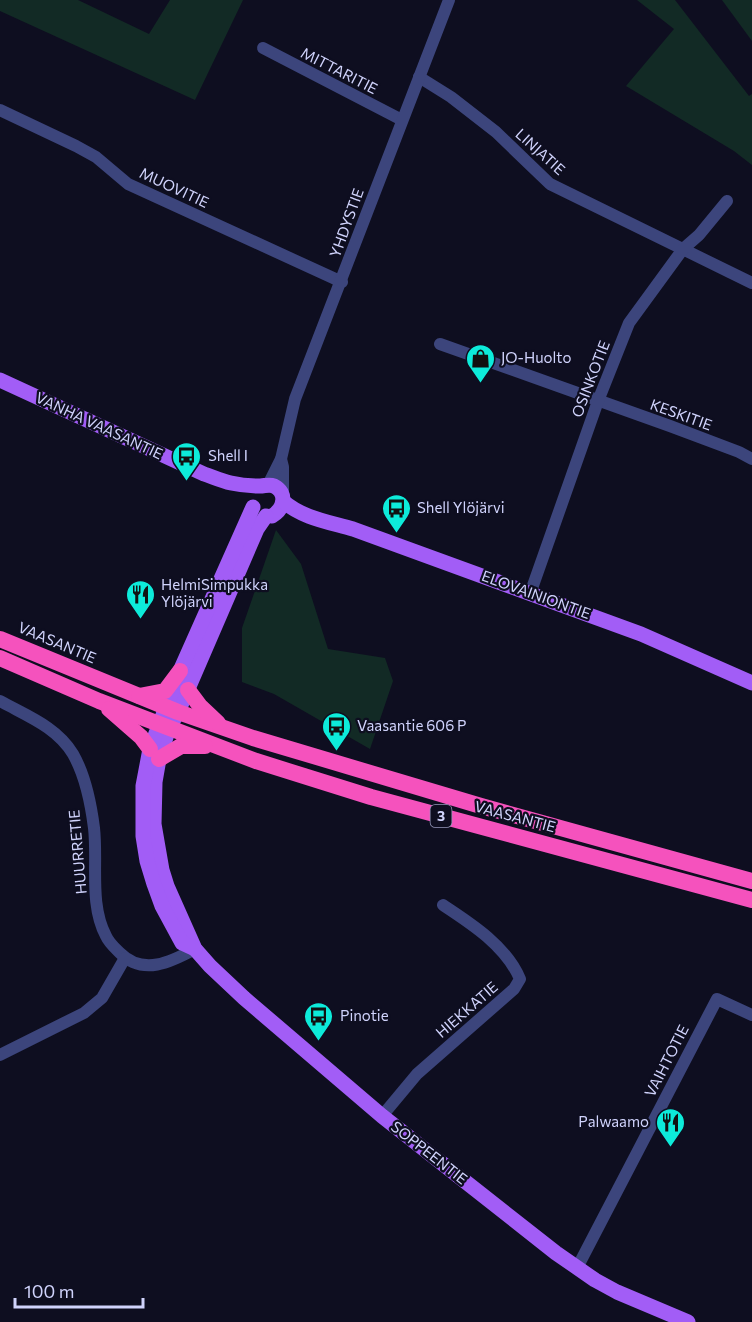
<svg xmlns="http://www.w3.org/2000/svg" width="752" height="1322" viewBox="0 0 752 1322" font-family="Commissioner,sans-serif">
  <style>
    .green { fill: #122a25 }
    .lines { fill: none; stroke-linecap: round; stroke-linejoin: round }
    .minor { stroke: #3c457c; stroke-width: 12 }
    .major { stroke: #a25df6; stroke-width: 15 }
    .highway { stroke: #f552bd; stroke-width: 16 }
    .labels { text-anchor: middle; stroke-width: 4.5; stroke-linejoin: round; paint-order: stroke }
    .shield { fill: #0e0e20; stroke: #9698ba; stroke-width: 1.5 }
    .shield-label { font-size: 14px; font-weight: bold; fill: #d0d3fc }
    .street-label { font-size: 15px; fill: #d0d3fc; stroke: #0e0e20 }
    .poi-label { font-size: 15px; fill: #d0d3fc; stroke: #0e0e20; text-anchor: start }
  </style>
  <rect width="100%" height="100%" fill="#0e0e20"/>
  <g class="green">
    <path d="M 0,0 L 78,0 L 149,34 L 170,0 L 243,0 L 195,100 L 0,11 Z"/>
    <path d="M 637,0 L 675,0 L 749,96 L 752,94 L 752,165 L 734,151 L 626,86 L 674,29 Z"/>
    <path d="M 722,0 L 752,0 L 752,41 Z"/>
    <path d="M 276,530 L 301,564 L 328,649 L 385,658 L 393,681 L 370,749 L 274,694 L 242,682 L 242,628 Z"/>
  </g>
  <g class="lines">
    <g class="minor">
      <path d="M 263,48 L 402,120"/>
      <path d="M 419,77 L 451,97 L 496,132 L 550,184 L 752,283"/>
      <path d="M 0,110 L 76,146 L 96,157 L 128,184 L 342,282"/>
      <path d="M 440,344 L 670,426 L 739,452 L 752,459"/>
      <path d="M 281,459 L 283,467 L 283,496"/>
      <path d="M 268,485 L 281,459 L 295,399 L 449,0"/>
      <path d="M 530,594 L 598,401 L 629,323 L 683,249 L 699,235 L 727,201"/>
      <path d="M 0,701 C 27,716 57,727 73,754 C 85,775 91,804 94,828 C 98,863 89,904 106,936 C 109,943 115,948 120,953 C 143,976 171,962 195,949"/>
      <path d="M 0,1055 L 84,1013 L 102,998 L 125,958"/>
      <path d="M 382,1116 L 417,1074 L 514,989 L 520,979 C 506,946 472,924 443,905"/>
      <path d="M 577,1268 L 717,999 L 752,1015"/>
    </g>
    <g class="major">
      <path d="M 0,380 L 204,474 C 213,477 222,481 231,483 C 240,485 251,486 260,486 C 265,486 269,484 274,486 C 288,493 284,509 272,516"/>
      <path d="M 283,501 C 302,518 329,522 353,529 L 641,634 L 752,683"/>
      <path d="M 266,516 L 257,529 L 178,712 L 169,728 L 159,759 L 155,782 L 154,824 L 162,870 L 167,886 L 195,949 L 210,966 L 244,998 L 382,1116 L 556,1253 L 595,1280 L 617,1292 L 688,1322"/>
      <path d="M 195,949 L 182,943 L 162,906 L 154,884 L 147,861 L 143,836 L 143,786 L 150,749 L 180,671 L 253,507"/>
    </g>
    <g class="highway">
      <path d="M 0,639 L 178,712 L 253,738 L 481,806 L 752,881"/>
      <path d="M 0,658 L 99,701 L 256,761 L 371,797 L 752,900"/>
      <path d="M 188,690 L 200,706 L 218,723"/>
      <path d="M 139,696 L 165,691 L 180,671"/>
      <path d="M 109,709 L 141,737 L 150,749"/>
      <path d="M 159,759 L 181,746 L 205,746"/>
    </g>
  </g>
  <defs>
    <symbol id="shop-pin" viewBox="-11 -11 22 30"><path d="M0 17L-7.5 6A9.5 9.5 0 1 1 7.5 6Z" fill="#0debda" stroke="#0e0e20"/><path d="M-5-2.5h2.3a2.7 3.5 0 0 1 5.4 0H5L5.5 6h-11ZM-1.5-2.5h3a1.5 2.3 0 0 0-3 0Z" fill="#111"/></symbol>
    <symbol id="bus-pin" viewBox="-11 -11 22 30"><path d="M0 17L-7.5 6A9.5 9.5 0 1 1 7.5 6Z" fill="#0debda" stroke="#0e0e20"/><path d="M-5-6H5V4H4V6H2V4H-2V6H-4V4H-5ZM-3.5-4V0h7V-4ZM-3.5 1.2v1.5H-2V1.2ZM2 1.2v1.5H3.5V1.2Z" fill="#111"/></symbol>
    <symbol id="restaurant-pin" viewBox="-11 -11 22 30"><path d="M0 17L-7.5 6A9.5 9.5 0 1 1 7.5 6Z" fill="#0debda" stroke="#0e0e20"/><path d="M-5-6h1v4h1v-4h1v4h1v-4h1v5L-1.5 .5V6h-2V.5L-5-1ZM5-6V6H3V1.5H1.5Q1.5-4 5-6Z" fill="#111"/></symbol>
  </defs>
  <g fill-rule="evenodd">
    <use href="#shop-pin" x="464" y="342" width="33" height="45"/>
    <use href="#bus-pin" x="170" y="440" width="33" height="45"/>
    <use href="#bus-pin" x="380" y="492" width="33" height="45"/>
    <use href="#restaurant-pin" x="124" y="578" width="33" height="45"/>
    <use href="#bus-pin" x="320" y="710" width="33" height="45"/>
    <use href="#bus-pin" x="302" y="1000" width="33" height="45"/>
    <use href="#restaurant-pin" x="654" y="1106" width="33" height="45"/>
  </g>
  <g class="labels">
    <rect class="shield" x="430.5" y="805" width="21" height="22" rx="4.5"/>
    <g class="shield-label">
      <text x="441" y="821">3</text>
    </g>
    <g class="street-label">
      <text transform="translate(339 71) rotate(27)" y="5">MITTARITIE</text>
      <text transform="translate(540 152) rotate(42)" y="5">LINJATIE</text>
      <text transform="translate(174 188) rotate(25)" y="5">MUOVITIE</text>
      <text transform="translate(347 223) rotate(-70)" y="5">YHDYSTIE</text>
      <text transform="translate(591 379) rotate(-69)" y="5">OSINKOTIE</text>
      <text transform="translate(681 415) rotate(20)" y="5">KESKITIE</text>
      <text transform="translate(99 426) rotate(25)" y="5">VANHA VAASANTIE</text>
      <text transform="translate(536 595) rotate(20)" y="5">ELOVAINIONTIE</text>
      <text transform="translate(57 643) rotate(23)" y="5">VAASANTIE</text>
      <text transform="translate(515 817) rotate(15)" y="5">VAASANTIE</text>
      <text transform="translate(78 852) rotate(-95)" y="5">HUURRETIE</text>
      <text transform="translate(467 1010) rotate(-41)" y="5">HIEKKATIE</text>
      <text transform="translate(667 1061) rotate(-63)" y="5">VAIHTOTIE</text>
      <text transform="translate(429 1153) rotate(38)" y="5">SOPPEENTIE</text>
    </g>
    <g class="poi-label">
      <text x="501" y="363">JO-Huolto</text>
      <text x="208" y="461">Shell I</text>
      <text x="417" y="513">Shell Ylöjärvi</text>
      <text x="161" y="590">HelmiSimpukka<tspan x="161" dy="17">Ylöjärvi</tspan></text>
      <text x="357" y="731">Vaasantie 606 P</text>
      <text x="340" y="1021">Pinotie</text>
      <text x="649" y="1127" text-anchor="end">Palwaamo</text>
    </g>
  </g>
  <path d="M15 1298v9h128v-9" fill="none" stroke="#d0d3fc" stroke-width="3"/>
  <text x="24" y="1298" font-size="18" fill="#d0d3fc" stroke="#0e0e20" stroke-width="4.5" paint-order="stroke">100 m</text>
</svg>
